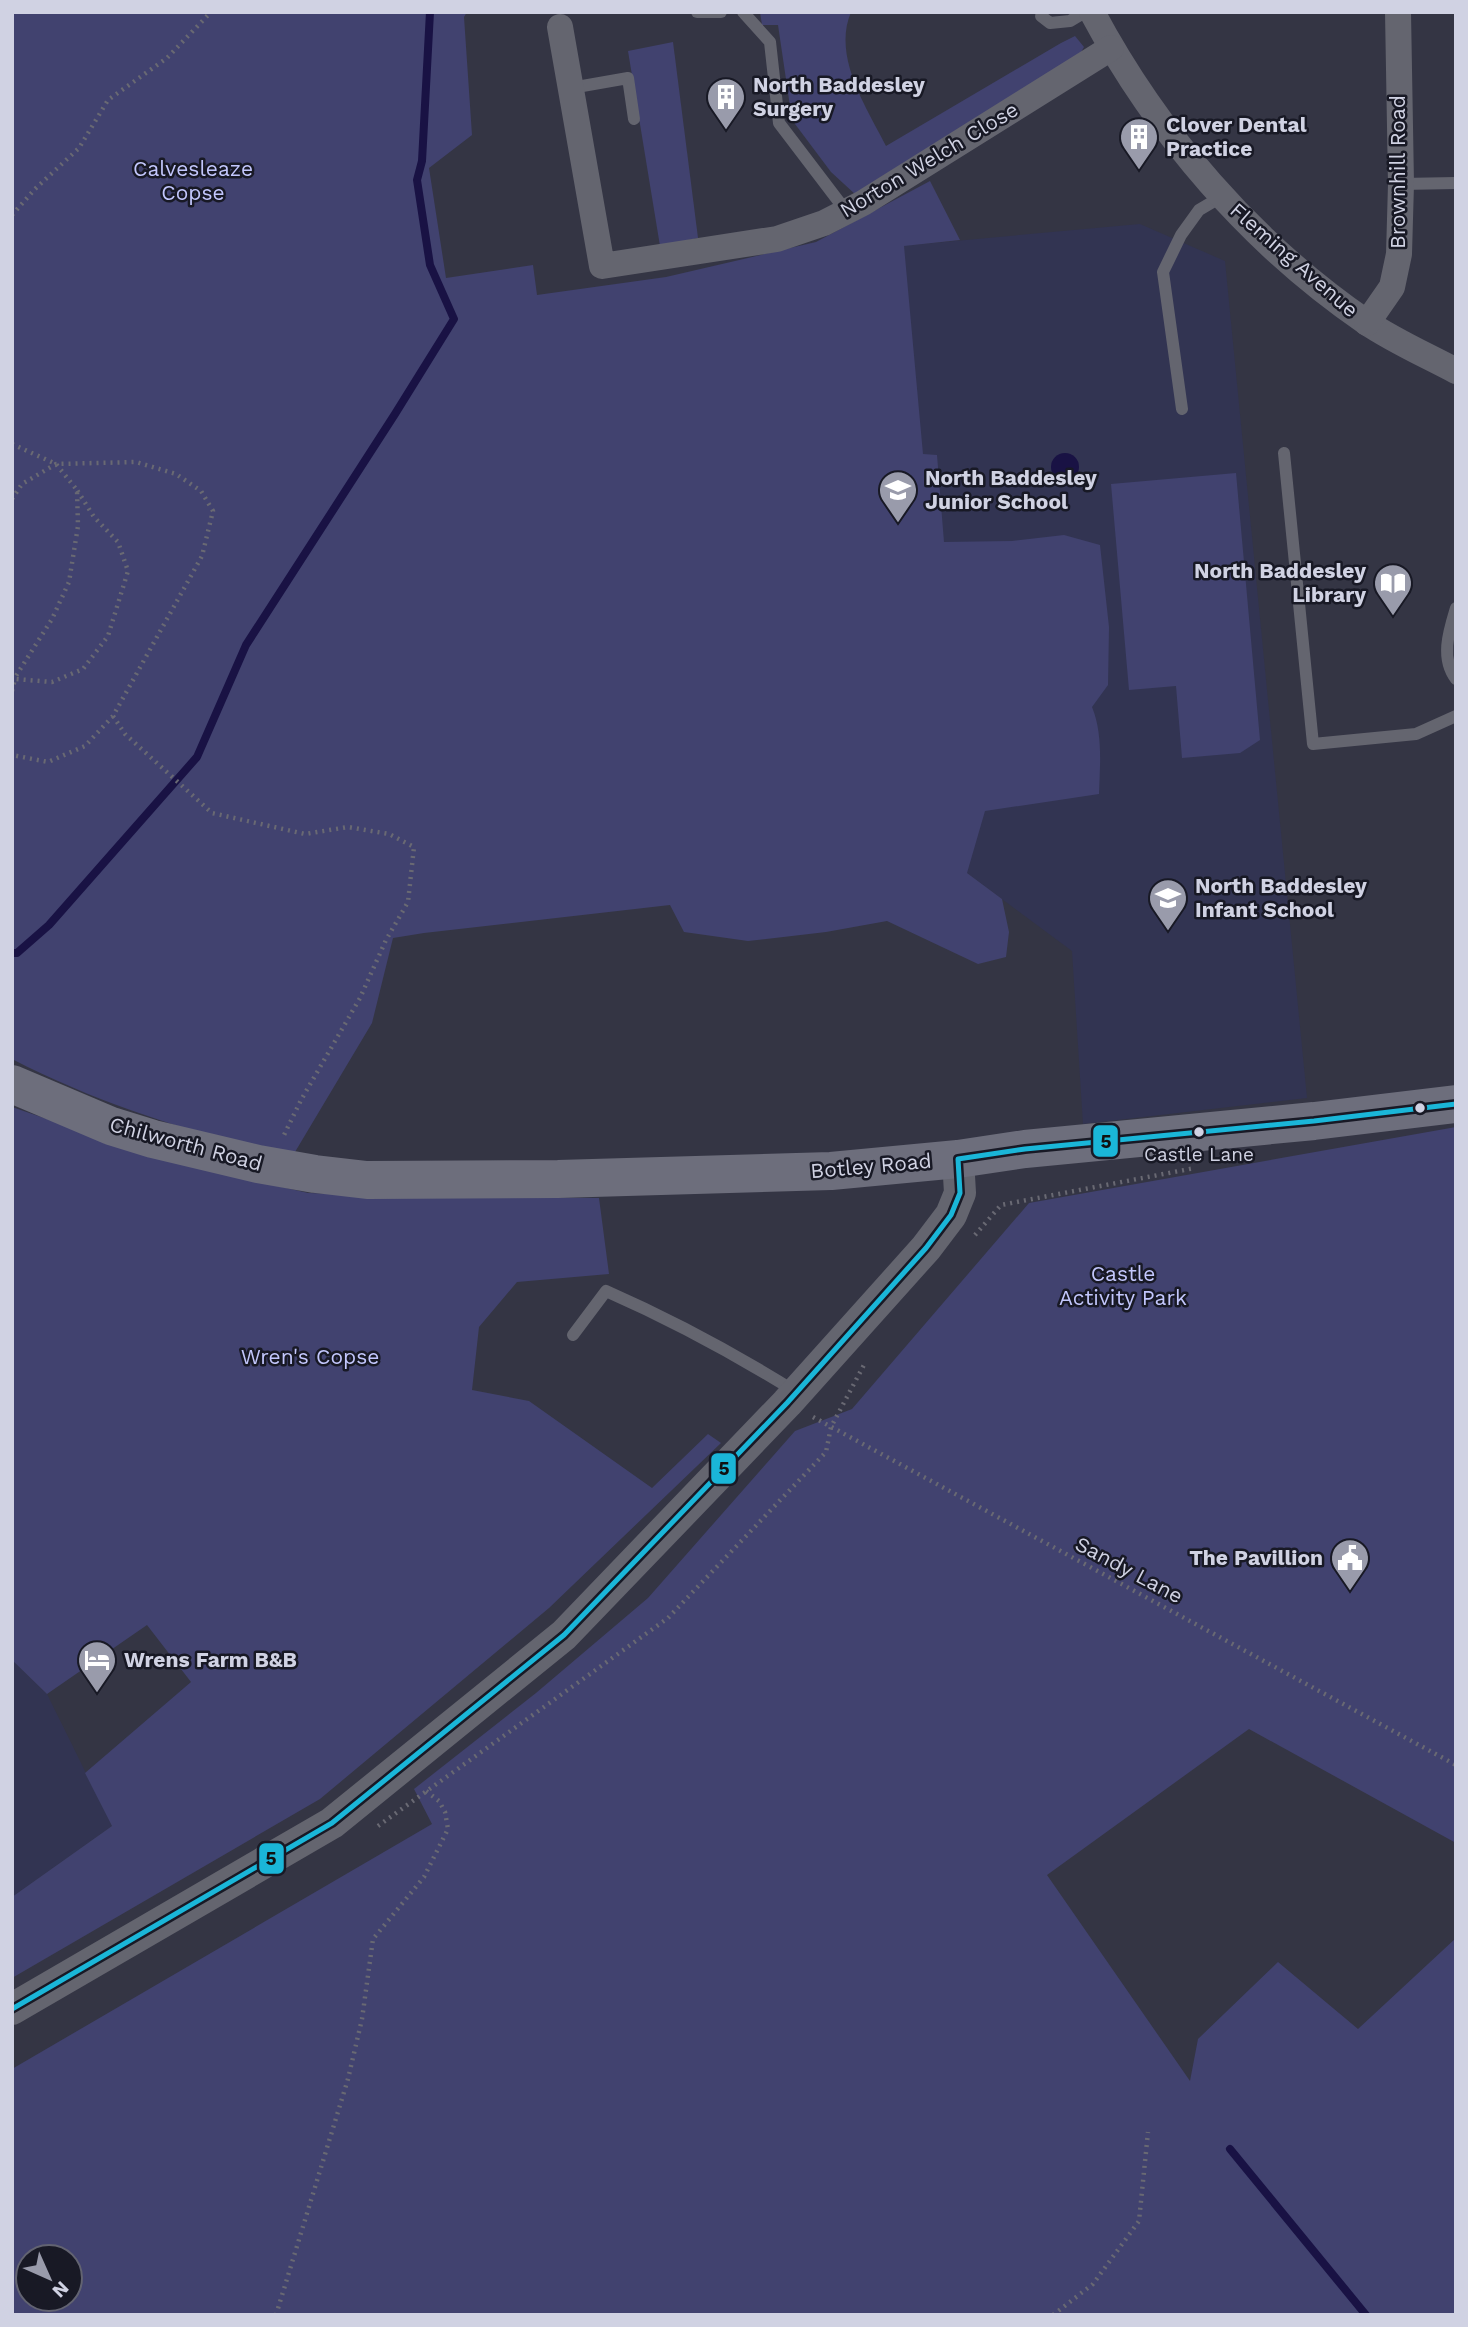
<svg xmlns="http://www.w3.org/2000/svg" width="1468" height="2327" viewBox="0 0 1468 2327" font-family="'Work Sans',sans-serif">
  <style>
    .built { fill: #323452 }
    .green { fill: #41426f; fill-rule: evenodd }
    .water { fill: #191244 }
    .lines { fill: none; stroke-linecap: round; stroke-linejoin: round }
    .stream { stroke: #191244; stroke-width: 8 }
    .path { stroke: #696973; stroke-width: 4.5; stroke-dasharray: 2 5; stroke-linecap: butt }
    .service { stroke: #64656f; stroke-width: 12 }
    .minor { stroke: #64656f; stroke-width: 26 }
    .tertiary { stroke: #64656f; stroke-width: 32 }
    .primary { stroke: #6d6e7c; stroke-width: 38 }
    .bus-1-casing { stroke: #181925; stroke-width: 10 }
    .bus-1 { stroke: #1ab6d8; stroke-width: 5 }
    .bus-dot { fill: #d0d2e3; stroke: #181925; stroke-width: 2.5 }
    .labels { text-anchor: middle; stroke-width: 5; stroke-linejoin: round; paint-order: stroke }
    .bus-label { font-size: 19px; fill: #d0d2e3; stroke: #181925 }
    .poi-label { font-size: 21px; font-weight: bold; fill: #d0d2e3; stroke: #181925; text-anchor: start }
    .street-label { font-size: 21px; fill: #d0d2e3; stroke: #181925 }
    .park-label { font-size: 21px; fill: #c3c7fd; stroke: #181925 }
    .line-badge { stroke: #181925; stroke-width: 2.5 }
    .pale-badge-label { font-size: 19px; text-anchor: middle; font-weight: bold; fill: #111 }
  </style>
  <rect width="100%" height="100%" fill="#343544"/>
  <g class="built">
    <path d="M 1140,224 L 1225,261 L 1307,1098 L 1083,1124 L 1072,951 L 967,873 L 856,250 Z"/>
    <path d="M 12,1660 L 47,1694 L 112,1826 L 12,1897 Z"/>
  </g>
  <g class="green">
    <path d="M 12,12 L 467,12 L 464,17 L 472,135 L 429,168 L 446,278 L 533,265 L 537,295 L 666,277 L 816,242 L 930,181 L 960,240 L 904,246 L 923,454 L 937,455 L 944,542 L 1012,541 L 1064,535 L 1100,545 L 1109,627 L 1108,685 L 1092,707 C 1103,734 1100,765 1099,794 L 985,811 L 967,873 L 1002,899 L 1009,932 L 1006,957 L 978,964 L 887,921 L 826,932 L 748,941 L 684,932 L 670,905 L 424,933 L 393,938 L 372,1023 L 292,1157 C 196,1134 101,1105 12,1059 Z"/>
    <path d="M 760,12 L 851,12 C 832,57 867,108 886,146 L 1061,43 L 1075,36 L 1084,47 L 1077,59 L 856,195 L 831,172 L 792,120 L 778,25 L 762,25 Z"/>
    <path d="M 673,42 L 698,238 L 660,246 L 628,51 Z"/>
    <path d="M 1236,473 L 1260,740 L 1240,753 L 1182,758 L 1176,686 L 1129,690 L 1111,484 Z"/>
    <path d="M 12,1107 L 166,1160 L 308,1193 L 417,1197 L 599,1198 L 609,1274 L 517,1282 L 479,1327 L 472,1390 L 529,1401 L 652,1488 L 708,1434 L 721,1443 L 549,1608 L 320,1799 L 12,1978 L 12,1897 L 112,1826 L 85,1773 L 191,1682 L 147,1625 L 47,1694 L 12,1660 Z"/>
    <path d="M 1456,1127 L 1456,1843 L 1249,1729 L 1047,1875 L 1190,2081 L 1198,2039 L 1278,1962 L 1358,2029 L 1456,1938 L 1456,2315 L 12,2315 L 12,2069 L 432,1824 L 414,1789 L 536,1693 L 648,1598 L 795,1431 L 852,1409 L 1029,1203 ZM 28,2257 L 70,2257 L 70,2299 L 28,2299 Z"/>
  </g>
  <circle class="water" cx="1065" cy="467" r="14"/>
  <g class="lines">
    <g class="stream">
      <path d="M 12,953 L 17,953 L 49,925 L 197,757 L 246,645 L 395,414 L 454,319 L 430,265 L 417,180 L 422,161 L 430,12"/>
      <path d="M 1230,2149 L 1366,2315"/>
    </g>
    <g class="path">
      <path d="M 12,215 L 35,189 L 79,148 L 108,100 L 167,58 L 211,12"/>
      <path d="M 12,444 L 56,464 L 77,490 L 78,526 L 69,582 L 52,619 L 14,679"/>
      <path d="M 12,499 L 22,484 L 56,464 L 136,462 L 176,474 L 201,491 L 213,511 L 202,556 L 113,716 L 85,746 L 48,762 L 12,755"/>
      <path d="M 12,691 L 15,679 L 52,682 L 83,669 L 108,636 L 128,571 L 118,542 L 94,517 L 77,490"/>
      <path d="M 113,716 L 125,734 L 212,813 L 305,834 L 348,827 L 389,834 L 414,847 L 408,902 L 386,940 L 360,998 L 301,1100 L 284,1135"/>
      <path d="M 975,1235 L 1001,1205 L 1195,1168"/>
      <path d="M 813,1417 L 1456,1765"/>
      <path d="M 378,1826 L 668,1618 L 826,1452 L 831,1427 L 865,1363"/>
      <path d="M 276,2315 L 348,2079 L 362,2019 L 373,1939 L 424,1877 L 448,1829 L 445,1812 L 439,1801 L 426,1791"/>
      <path d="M 1053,2315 L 1093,2284 L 1139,2221 L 1148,2132"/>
    </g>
    <g class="service">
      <path d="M 697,12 L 721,12"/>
      <path d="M 743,12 L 770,42 L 779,123 L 846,211"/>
      <path d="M 1041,16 L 1050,23 L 1070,21 L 1085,12"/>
      <path d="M 571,88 L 628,78 L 634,119"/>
      <path d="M 1401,184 L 1456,183"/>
      <path d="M 1182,409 L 1163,272 L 1181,235 L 1199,210 L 1221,197"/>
      <path d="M 1284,453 L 1313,744 L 1416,734 L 1456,716"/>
      <path d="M 1456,608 C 1449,631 1440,658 1456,679"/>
      <path d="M 573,1335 L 606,1291 C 672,1320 735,1354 796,1392"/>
    </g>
    <g class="minor">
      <path d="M 1092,12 C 1157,134 1252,244 1366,322 C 1394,341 1426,355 1456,371"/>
      <path d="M 560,27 L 602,266 L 777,239 L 824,223 L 863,203 L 1111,48"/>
      <path d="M 1367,323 L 1392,287 L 1399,254 L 1401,184 L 1398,12"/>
    </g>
    <path class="tertiary" d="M 12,2009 L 332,1823 L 564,1635 L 787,1403 L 926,1248 L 951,1215 L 960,1193 L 958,1159"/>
    <path class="primary" d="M 12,1084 L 111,1126 L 153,1139 L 258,1164 L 315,1174 L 367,1180 L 558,1179 L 831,1171 L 958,1159 L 1025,1149 L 1314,1121 L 1456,1104"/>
    <defs>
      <path id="bus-1" d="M 12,2009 L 332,1823 L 564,1635 L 787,1403 L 926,1248 L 951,1215 L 960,1193 L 958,1159 L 1025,1149 L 1314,1121 L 1456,1104"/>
    </defs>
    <use href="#bus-1" class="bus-1-casing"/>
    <use href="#bus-1" class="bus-1"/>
  </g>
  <defs>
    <symbol id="building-pin" viewBox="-11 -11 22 30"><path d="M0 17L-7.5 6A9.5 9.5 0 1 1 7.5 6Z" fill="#999bab" stroke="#181925"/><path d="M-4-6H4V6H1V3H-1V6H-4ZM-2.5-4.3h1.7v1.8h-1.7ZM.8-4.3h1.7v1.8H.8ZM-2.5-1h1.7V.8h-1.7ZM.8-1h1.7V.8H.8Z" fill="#fff"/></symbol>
    <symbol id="school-pin" viewBox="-11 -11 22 30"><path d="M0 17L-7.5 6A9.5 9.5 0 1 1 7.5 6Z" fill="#999bab" stroke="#181925"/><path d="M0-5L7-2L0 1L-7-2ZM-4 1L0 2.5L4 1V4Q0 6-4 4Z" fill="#fff"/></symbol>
    <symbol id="library-pin" viewBox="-11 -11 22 30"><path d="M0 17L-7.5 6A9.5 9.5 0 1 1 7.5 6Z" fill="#999bab" stroke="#181925"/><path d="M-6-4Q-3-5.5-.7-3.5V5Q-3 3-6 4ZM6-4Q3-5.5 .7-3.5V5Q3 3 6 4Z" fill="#fff"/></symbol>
    <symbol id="civic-pin" viewBox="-11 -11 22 30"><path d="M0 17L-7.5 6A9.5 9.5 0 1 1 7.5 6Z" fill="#999bab" stroke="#181925"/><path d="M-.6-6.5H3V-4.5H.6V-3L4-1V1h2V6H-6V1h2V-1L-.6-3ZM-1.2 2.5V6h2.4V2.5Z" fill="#fff"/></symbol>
    <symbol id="hotel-pin" viewBox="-11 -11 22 30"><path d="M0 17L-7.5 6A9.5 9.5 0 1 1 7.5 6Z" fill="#999bab" stroke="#181925"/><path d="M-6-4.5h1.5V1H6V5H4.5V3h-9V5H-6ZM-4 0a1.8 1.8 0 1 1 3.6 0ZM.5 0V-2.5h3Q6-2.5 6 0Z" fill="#fff"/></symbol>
  </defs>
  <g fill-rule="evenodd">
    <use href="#building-pin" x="704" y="75" width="44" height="60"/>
    <use href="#building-pin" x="1117" y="115" width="44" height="60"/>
    <use href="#school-pin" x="876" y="468" width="44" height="60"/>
    <use href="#library-pin" x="1371" y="561" width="44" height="60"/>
    <use href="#school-pin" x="1146" y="876" width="44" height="60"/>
    <use href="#civic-pin" x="1328" y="1536" width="44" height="60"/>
    <use href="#hotel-pin" x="75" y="1638" width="44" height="60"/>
  </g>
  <g class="bus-dot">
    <circle cx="1420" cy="1108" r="6"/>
    <circle cx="1199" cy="1132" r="6"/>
  </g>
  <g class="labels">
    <g class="bus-label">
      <text x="1199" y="1161">Castle Lane</text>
    </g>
    <g class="poi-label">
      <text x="753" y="92">North Baddesley<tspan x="753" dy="24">Surgery</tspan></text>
      <text x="1166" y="132">Clover Dental<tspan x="1166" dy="24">Practice</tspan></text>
      <text x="925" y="485">North Baddesley<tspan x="925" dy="24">Junior School</tspan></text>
      <text x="1366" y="578" text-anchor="end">North Baddesley<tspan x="1366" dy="24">Library</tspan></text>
      <text x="1195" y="893">North Baddesley<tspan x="1195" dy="24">Infant School</tspan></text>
      <text x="1323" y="1565" text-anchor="end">The Pavillion</text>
      <text x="124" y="1667">Wrens Farm B&amp;B</text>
    </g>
    <g class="street-label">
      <text transform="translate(929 160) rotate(-31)" y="7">Norton Welch Close</text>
      <text transform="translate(1398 172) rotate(-90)" y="7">Brownhill Road</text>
      <text transform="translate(1294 260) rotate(41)" y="7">Fleming Avenue</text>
      <text transform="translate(186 1144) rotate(15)" y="7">Chilworth Road</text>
      <text transform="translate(871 1166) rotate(-5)" y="7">Botley Road</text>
      <text transform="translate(1129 1570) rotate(28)" y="7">Sandy Lane</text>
    </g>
    <g class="park-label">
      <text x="193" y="176">Calvesleaze<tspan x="193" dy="24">Copse</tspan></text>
      <text x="1123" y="1281">Castle<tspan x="1123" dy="24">Activity Park</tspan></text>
      <text x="310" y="1364">Wren's Copse</text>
    </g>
  </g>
  <g class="line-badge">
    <rect x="1092" y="1124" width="27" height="34" rx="7" fill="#1ab6d8"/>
    <rect x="710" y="1452" width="27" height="33" rx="7" fill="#1ab6d8"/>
    <rect x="258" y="1842" width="27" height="33" rx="7" fill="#1ab6d8"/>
  </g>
  <g class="pale-badge-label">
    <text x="1106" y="1148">5</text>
    <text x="724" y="1475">5</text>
    <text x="271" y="1865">5</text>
  </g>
  <rect width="1468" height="2327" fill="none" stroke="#d0d2e3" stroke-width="28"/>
  <g transform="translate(49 2278) rotate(135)"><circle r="33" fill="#181925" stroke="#626371" stroke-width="2"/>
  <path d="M0-5L12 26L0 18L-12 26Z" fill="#999bab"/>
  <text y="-10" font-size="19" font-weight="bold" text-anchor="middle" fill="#d0d2e3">N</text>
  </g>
</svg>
